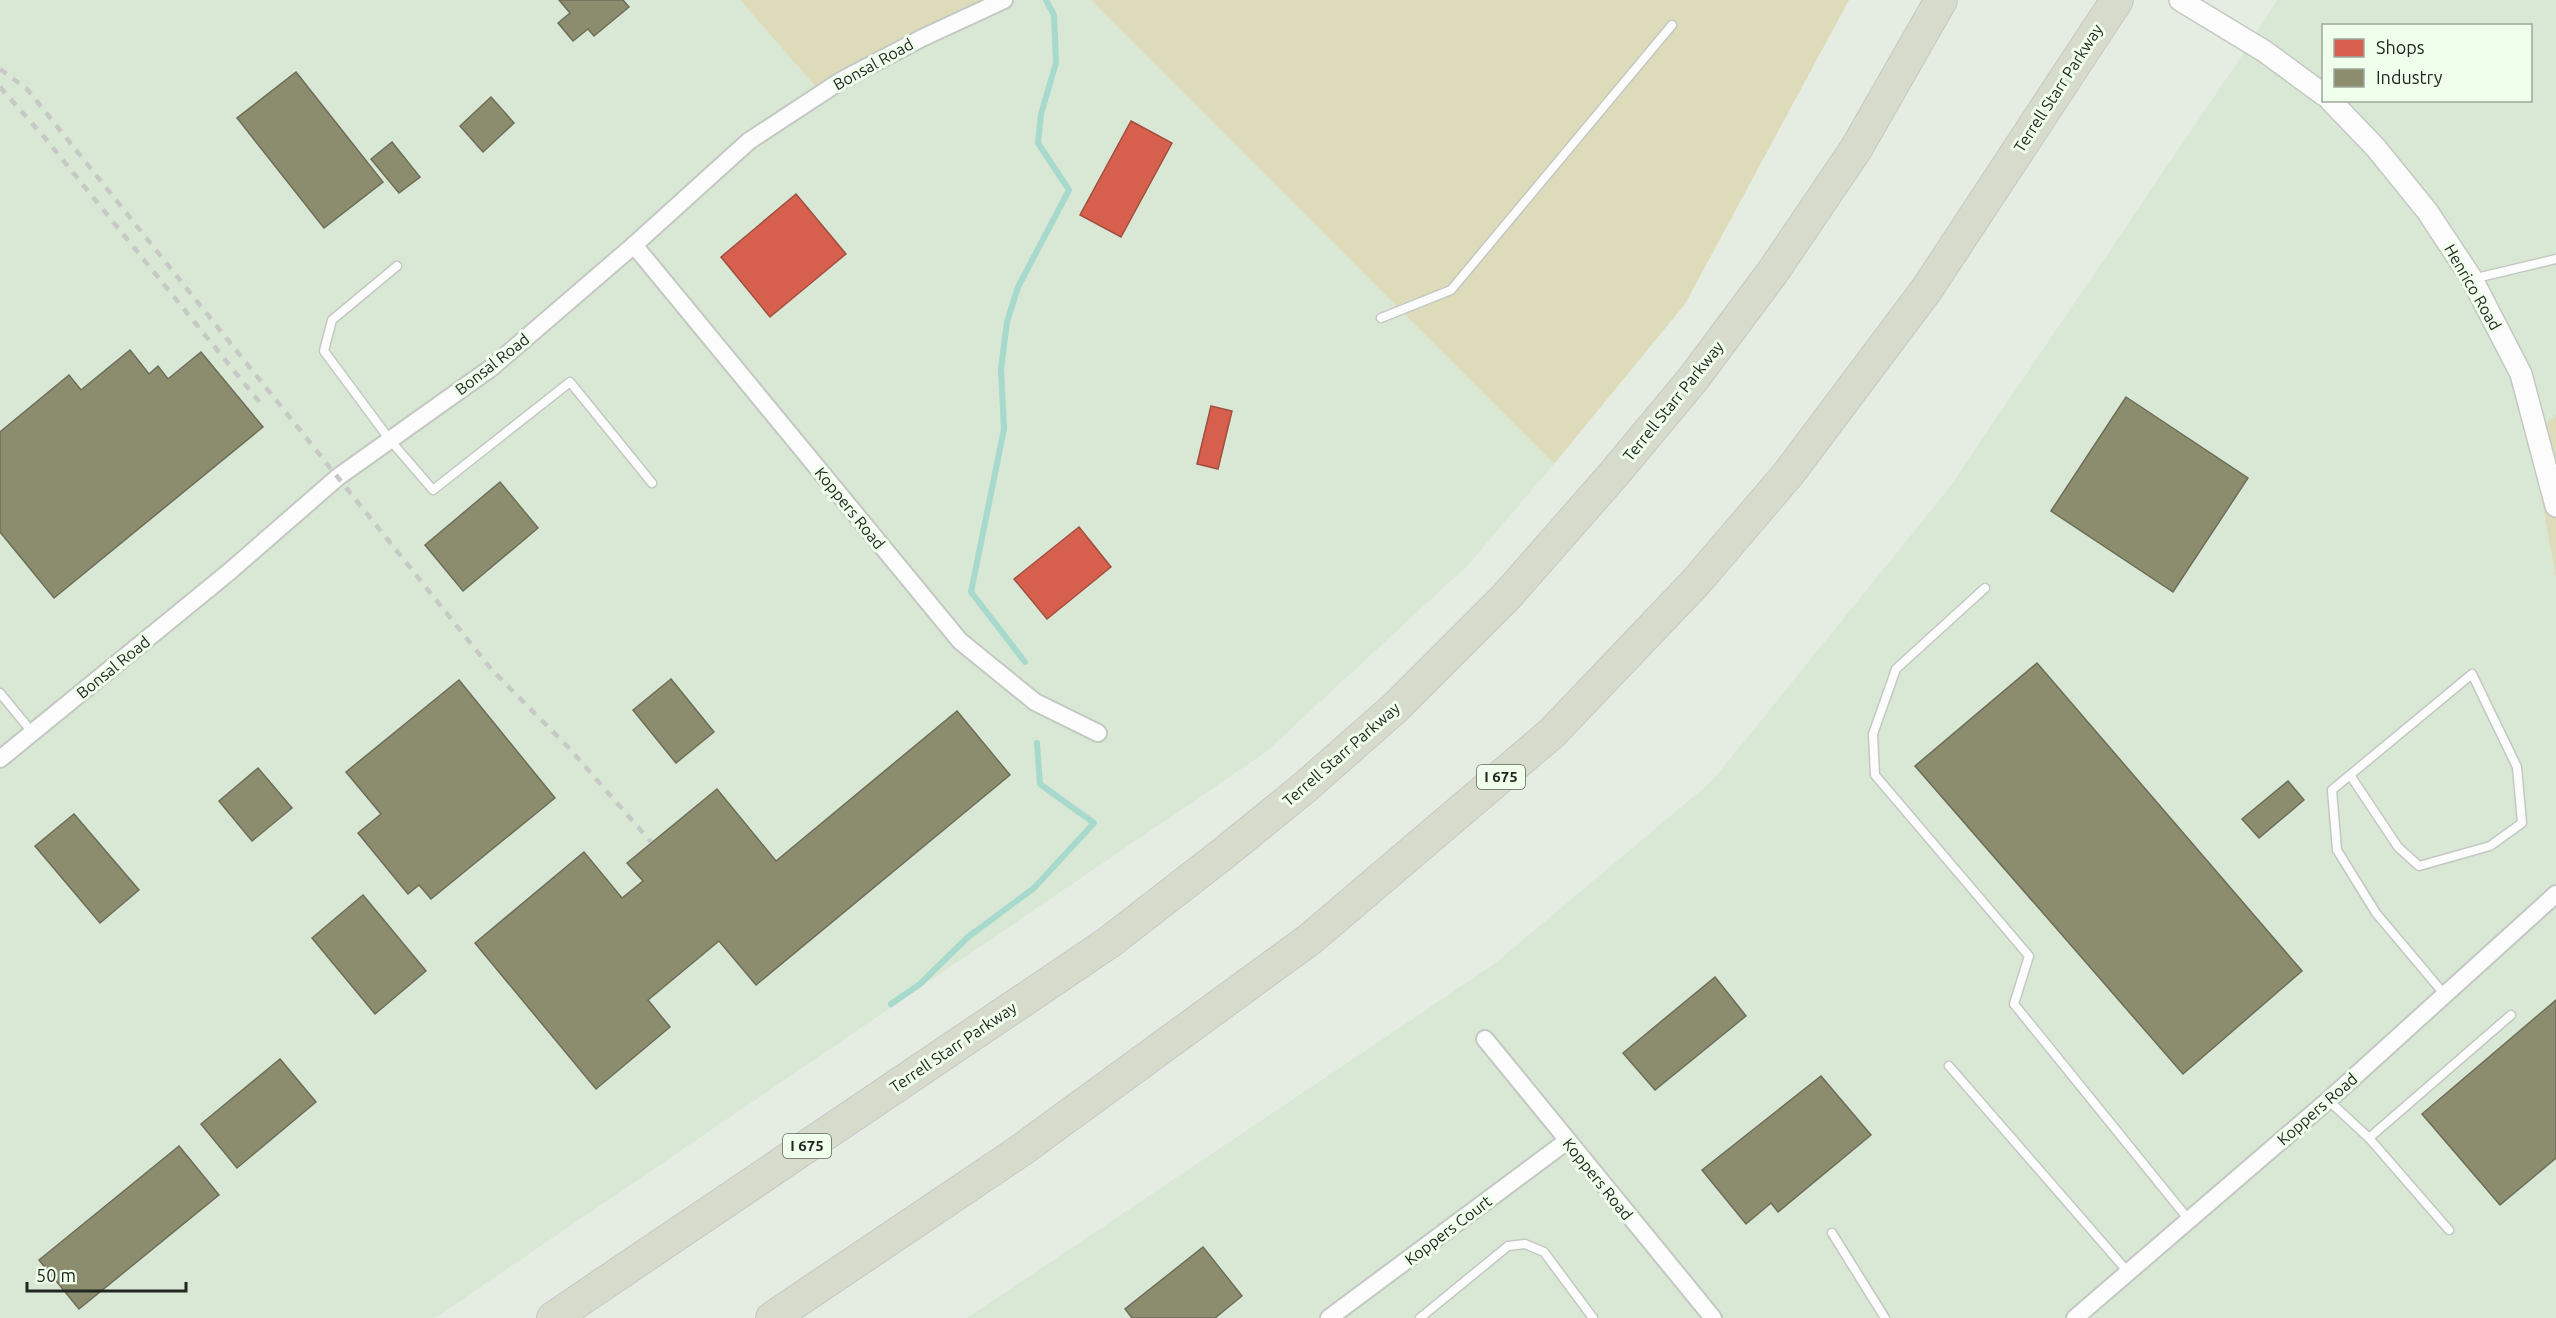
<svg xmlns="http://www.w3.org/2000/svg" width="2556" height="1318" viewBox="0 0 2556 1318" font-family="Ubuntu,sans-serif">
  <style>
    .built { fill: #d9e7d5; fill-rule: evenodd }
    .green { fill: #dddbba }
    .shops { fill: #d6604d; stroke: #a04f40; stroke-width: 1.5 }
    .industry { fill: #8c8c6e; stroke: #6c6e57; stroke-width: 1.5 }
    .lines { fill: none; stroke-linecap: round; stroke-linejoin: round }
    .stream { stroke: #a7d9cc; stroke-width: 6 }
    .service-casing { stroke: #c3c9c2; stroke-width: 11 }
    .minor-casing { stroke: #c3c9c2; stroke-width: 20 }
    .tertiary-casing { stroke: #c3c9c2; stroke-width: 24 }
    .motorway-casing { stroke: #c5c9c4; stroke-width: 34 }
    .service { stroke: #fbfcfb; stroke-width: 8 }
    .minor { stroke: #fbfcfb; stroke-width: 16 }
    .tertiary { stroke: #fbfcfb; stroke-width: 21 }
    .motorway { stroke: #d7dbcb; stroke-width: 32 }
    .rail { stroke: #c7c9c6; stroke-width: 4.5; stroke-dasharray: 8 8; stroke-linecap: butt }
    .labels { text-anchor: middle; stroke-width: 6; stroke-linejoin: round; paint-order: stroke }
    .shield { fill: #f0feec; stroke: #60685e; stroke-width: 1.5 }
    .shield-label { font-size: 15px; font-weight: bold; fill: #222721 }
    .street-label { font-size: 16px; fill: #222721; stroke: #f0feec }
  </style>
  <rect width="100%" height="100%" fill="#e5ede3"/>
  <g class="built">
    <path d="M 0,0 L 740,0 L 815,86 L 999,0 L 1091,0 L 1554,464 L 1468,565 L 1266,752 L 435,1318 L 0,1318 Z"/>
    <path d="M 2277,0 L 2556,0 L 2556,415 L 2530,436 L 2556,578 L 2556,1318 L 967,1318 L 1493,965 L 1712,781 L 1949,488 L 2245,51 ZM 2324,26 L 2530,26 L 2530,100 L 2324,100 Z"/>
  </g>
  <g class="green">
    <path d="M 740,0 L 999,0 L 815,86 Z"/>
    <path d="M 1091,0 L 1849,0 L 1685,304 L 1554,464 Z"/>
    <path d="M 2556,415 L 2556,578 L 2530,436 Z"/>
  </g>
  <g class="shops">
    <path d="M 1131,121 L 1172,143 L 1121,237 L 1080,215 Z"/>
    <path d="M 796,194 L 846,254 L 770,317 L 721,257 Z"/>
    <path d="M 1211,406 L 1232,411 L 1218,469 L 1197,464 Z"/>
    <path d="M 1079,527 L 1111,567 L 1047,619 L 1014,579 Z"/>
  </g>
  <g class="industry">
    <path d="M 559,0 L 623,0 L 629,7 L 594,36 L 588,29 L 573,41 L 558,23 L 570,13 Z"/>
    <path d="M 296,72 L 383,182 L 324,228 L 237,118 Z"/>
    <path d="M 491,97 L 514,123 L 483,152 L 460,126 Z"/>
    <path d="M 392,142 L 420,177 L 399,193 L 371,159 Z"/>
    <path d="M 130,350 L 149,374 L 158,366 L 168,379 L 201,352 L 263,427 L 54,598 L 0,532 L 0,432 L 69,375 L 81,390 Z"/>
    <path d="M 2126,397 L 2248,478 L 2173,592 L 2051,511 Z"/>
    <path d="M 500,482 L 538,528 L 463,591 L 425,545 Z"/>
    <path d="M 2037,663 L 2302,971 L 2183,1074 L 1915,766 Z"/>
    <path d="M 671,679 L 714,732 L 676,763 L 633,710 Z"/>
    <path d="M 459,680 L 555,798 L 431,899 L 419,885 L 408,894 L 358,833 L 381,814 L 346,772 Z"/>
    <path d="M 957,711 L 1010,775 L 756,985 L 719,941 L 648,1000 L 670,1027 L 596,1089 L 475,943 L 584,852 L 622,898 L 643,881 L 627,863 L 717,789 L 776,861 Z"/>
    <path d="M 258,768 L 292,808 L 252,841 L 219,801 Z"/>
    <path d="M 2288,781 L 2304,800 L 2259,838 L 2242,819 Z"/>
    <path d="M 74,814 L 139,890 L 100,923 L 35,846 Z"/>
    <path d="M 363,895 L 426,971 L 375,1014 L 312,938 Z"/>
    <path d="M 1715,977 L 1746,1016 L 1655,1090 L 1623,1053 Z"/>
    <path d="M 2556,1000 L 2556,1158 L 2500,1205 L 2422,1114 Z"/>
    <path d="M 280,1059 L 316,1102 L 237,1168 L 201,1124 Z"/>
    <path d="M 1821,1076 L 1871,1135 L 1778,1212 L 1771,1203 L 1746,1224 L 1702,1170 Z"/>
    <path d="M 179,1146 L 219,1195 L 79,1309 L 39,1260 Z"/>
    <path d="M 1203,1247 L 1242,1296 L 1215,1318 L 1132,1318 L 1125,1309 Z"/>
  </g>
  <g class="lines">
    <g class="stream">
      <path d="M 1025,662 L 971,592 L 1004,429 L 1001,369 L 1007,322 L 1018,287 L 1069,190 L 1038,143 L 1041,114 L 1056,63 L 1054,15 L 1046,0"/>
      <path d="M 891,1004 L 920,984 L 968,937 L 1034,888 L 1094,823 L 1040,784 L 1037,743"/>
    </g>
    <defs>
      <g id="service">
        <path d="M 397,266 L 332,320 L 324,351 L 390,440 L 433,490 L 570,382 L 652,483"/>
        <path d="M 2472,279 L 2556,259"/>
        <path d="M 1381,318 L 1451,290 L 1672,25"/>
        <path d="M 1985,588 L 1896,669 L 1873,734 L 1875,775 L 2029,956 L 2014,1004 L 2189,1220"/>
        <path d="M 0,693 L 32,732"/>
        <path d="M 2350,775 L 2398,847 L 2419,866 L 2490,846 L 2522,823 L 2517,767 L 2472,674 L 2350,775 L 2332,790 L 2337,850 L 2376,913 L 2445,995"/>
        <path d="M 1949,1066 L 2128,1272"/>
        <path d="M 2328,1100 L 2369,1138 L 2511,1015"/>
        <path d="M 2369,1138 L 2449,1230"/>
        <path d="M 1832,1233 L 1885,1318"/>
        <path d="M 1420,1318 L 1508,1246 L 1525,1244 L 1544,1252 L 1593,1318"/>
      </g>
      <g id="minor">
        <path d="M 634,245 L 960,641 L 1035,702 L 1098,733"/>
        <path d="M 0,759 L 229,572 L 338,477 L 491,368 L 634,245 L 749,141 L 842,80 L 922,38 L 1004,0"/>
        <path d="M 1485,1039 L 1713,1318"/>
        <path d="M 1329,1318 L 1567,1141"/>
        <path d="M 2075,1318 L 2333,1096 L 2556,894"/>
      </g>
      <g id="tertiary">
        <path d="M 2180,0 L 2264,51 L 2324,95"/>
        <path d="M 2330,100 L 2376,148 L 2427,211 L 2472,279 L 2521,374 L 2556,506"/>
      </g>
      <g id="motorway">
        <path d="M 553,1318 L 1108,943 L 1224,853 L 1304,788 L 1396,707 L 1506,597 L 1613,475 L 1693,379 L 1772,273 L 1856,149 L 1941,0"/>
        <path d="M 772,1318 L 1020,1151 L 1310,939 L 1552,733 L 1696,582 L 1789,473 L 1927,289 L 2117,0"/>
      </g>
    </defs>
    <use href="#service" class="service-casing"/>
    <use href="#minor" class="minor-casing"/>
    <use href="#tertiary" class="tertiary-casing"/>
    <use href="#motorway" class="motorway-casing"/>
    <use href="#service" class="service"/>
    <use href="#minor" class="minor"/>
    <use href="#tertiary" class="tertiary"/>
    <use href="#motorway" class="motorway"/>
    <g class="rail">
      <path d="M 0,69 L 27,89 L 492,670 L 569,748 L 651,842"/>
      <path d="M 0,87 L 45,138 L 261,404"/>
    </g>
  </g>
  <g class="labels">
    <g class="shield">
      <rect x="1477" y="765" width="48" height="24" rx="4.5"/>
      <rect x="783" y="1134" width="48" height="24" rx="4.5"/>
    </g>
    <g class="shield-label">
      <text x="1501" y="782">I 675</text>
      <text x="807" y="1151">I 675</text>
    </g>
    <g class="street-label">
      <text transform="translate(873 64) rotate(-29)" y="6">Bonsal Road</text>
      <text transform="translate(2058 88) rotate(-57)" y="6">Terrell Starr Parkway</text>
      <text transform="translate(2473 287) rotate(60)" y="6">Henrico Road</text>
      <text transform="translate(492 364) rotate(-38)" y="6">Bonsal Road</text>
      <text transform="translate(1673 401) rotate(-51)" y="6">Terrell Starr Parkway</text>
      <text transform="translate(850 508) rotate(51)" y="6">Koppers Road</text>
      <text transform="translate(113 667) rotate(-39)" y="6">Bonsal Road</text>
      <text transform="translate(1341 754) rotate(-41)" y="6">Terrell Starr Parkway</text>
      <text transform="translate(953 1047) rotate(-34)" y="6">Terrell Starr Parkway</text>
      <text transform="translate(2317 1109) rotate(-41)" y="6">Koppers Road</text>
      <text transform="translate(1598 1179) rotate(51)" y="6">Koppers Road</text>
      <text transform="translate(1448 1230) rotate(-37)" y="6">Koppers Court</text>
    </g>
  </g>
  <rect x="2322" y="24" width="210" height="78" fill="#f0feec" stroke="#9ea89b" stroke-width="1.5"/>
  <rect x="2334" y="39" width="30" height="18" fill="#d6604d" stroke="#9ea89b" stroke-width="1.5"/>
  <text x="2376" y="54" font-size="18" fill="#222721">Shops</text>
  <rect x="2334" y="69" width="30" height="18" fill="#8c8c6e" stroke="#9ea89b" stroke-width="1.5"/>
  <text x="2376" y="84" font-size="18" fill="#222721">Industry</text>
  <path d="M27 1282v9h159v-9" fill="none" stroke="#222721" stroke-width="3"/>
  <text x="36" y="1282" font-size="18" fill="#222721" stroke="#f0feec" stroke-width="4.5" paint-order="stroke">50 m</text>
</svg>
